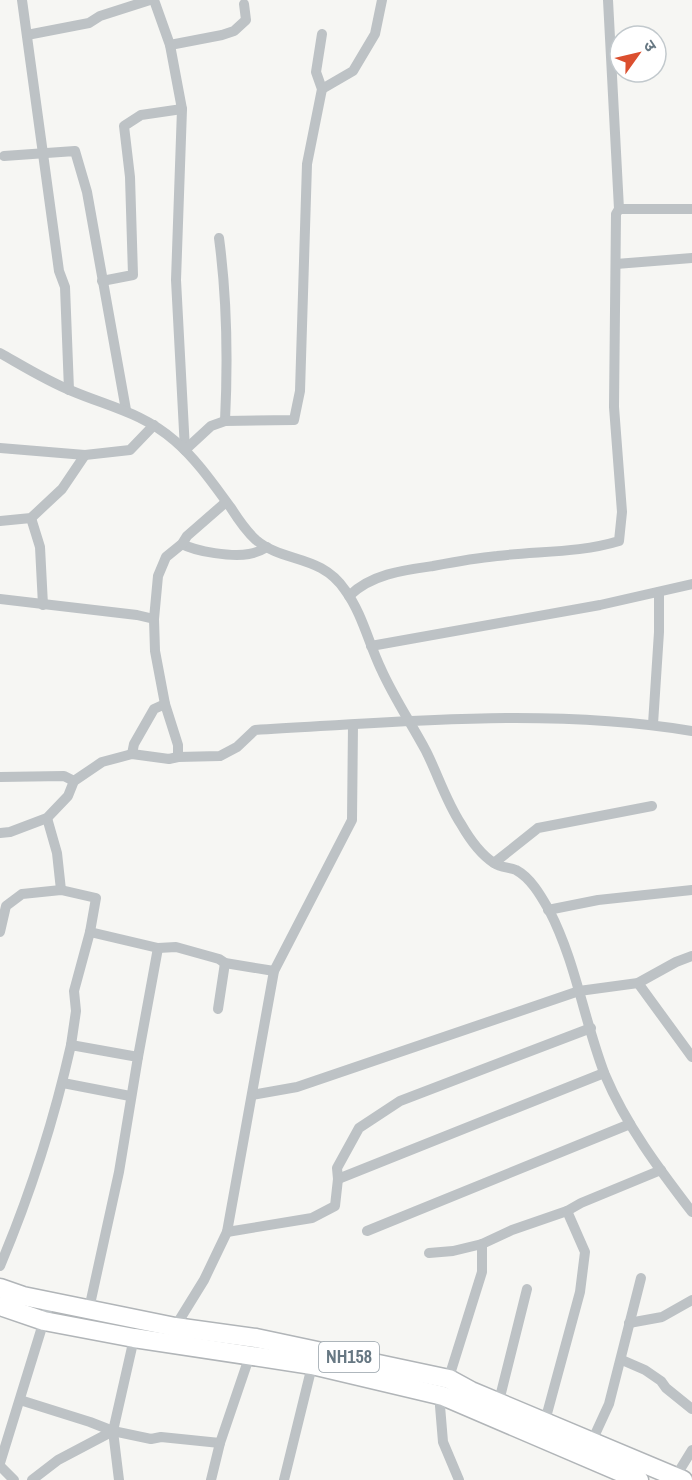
<svg xmlns="http://www.w3.org/2000/svg" width="692" height="1480" viewBox="0 0 692 1480" font-family="'Archivo Narrow','Noto Sans Devanagari',sans-serif">
  <style>
    .lines { fill: none; stroke-linecap: round; stroke-linejoin: round }
    .trunk-casing { stroke: #b1b5b8; stroke-width: 21 }
    .minor { stroke: #bdc2c5; stroke-width: 10 }
    .trunk { stroke: #fff; stroke-width: 18 }
    .labels { text-anchor: middle; stroke-width: 6; stroke-linejoin: round; paint-order: stroke }
    .shield { fill: #fff; stroke: #95a0a8; stroke-width: 1.5 }
    .shield-label { font-size: 18px; font-weight: bold; fill: #677883 }
  </style>
  <rect width="100%" height="100%" fill="#f6f6f3"/>
  <g class="lines">
    <defs>
      <g id="trunk">
        <path d="M 0,1288 L 23,1296 L 175,1327 L 256,1338 L 449,1379 L 471,1391 L 683,1480"/>
        <path d="M 0,1306 L 44,1321 L 134,1338 L 312,1365 L 443,1396 L 639,1480"/>
      </g>
    </defs>
    <use href="#trunk" class="trunk-casing"/>
    <g class="minor">
      <path d="M 22,0 L 59,271 L 65,287 L 69,390"/>
      <path d="M 154,0 L 170,45 L 182,109 L 176,280 L 185,450"/>
      <path d="M 27,35 L 89,23 L 100,16 L 150,0"/>
      <path d="M 170,45 L 222,35 L 234,31 L 246,20 L 244,4"/>
      <path d="M 322,89 L 353,71 L 375,34 L 382,0"/>
      <path d="M 4,156 L 75,151 L 87,192 L 126,410"/>
      <path d="M 619,209 L 692,209"/>
      <path d="M 219,238 C 227,298 228,360 225,421"/>
      <path d="M 616,264 L 692,258"/>
      <path d="M 102,281 L 133,275 L 130,177 L 124,126 L 141,115 L 182,109"/>
      <path d="M 0,353 C 23,366 47,381 72,391 C 110,407 143,413 175,441 C 197,460 214,485 231,508 C 238,519 246,531 256,540 C 283,563 321,554 345,590 C 362,613 369,644 381,669 C 394,698 411,723 426,751 C 438,775 446,801 461,824 C 469,838 480,854 494,863 C 501,868 509,867 516,870 C 531,878 541,896 549,910 C 576,962 584,1021 605,1075 C 626,1125 659,1169 692,1212"/>
      <path d="M 0,448 L 85,455 L 130,450 L 154,425"/>
      <path d="M 185,450 L 211,426 L 225,421 L 294,420 L 300,391 L 307,164 L 322,89 L 316,72 L 322,34"/>
      <path d="M 31,518 L 40,547 L 43,605"/>
      <path d="M 0,521 L 31,518 L 62,489 L 85,455"/>
      <path d="M 182,544 C 197,552 232,557 249,554 C 256,553 262,550 267,547"/>
      <path d="M 349,596 C 371,574 404,570 433,566 C 454,562 476,558 497,556 C 538,551 580,553 619,541 L 622,512 L 614,407 L 616,214 L 619,209 L 608,0"/>
      <path d="M 0,599 L 137,615 L 154,619"/>
      <path d="M 371,646 L 600,605 L 692,584"/>
      <path d="M 653,724 L 659,632 L 659,592"/>
      <path d="M 132,754 L 134,744 L 154,709 L 165,704"/>
      <path d="M 178,757 L 178,745 L 165,704 L 155,651 L 154,619 L 158,576 L 166,557 L 182,544 L 187,536 L 226,502"/>
      <path d="M 0,777 L 64,776 L 74,781"/>
      <path d="M 47,818 L 57,853 L 61,890"/>
      <path d="M 0,833 L 10,832 L 47,818 L 68,796 L 74,781 L 102,762 L 132,754 L 169,759 L 178,757 L 220,756 L 237,747 L 255,730 C 400,722 548,707 692,731"/>
      <path d="M 494,863 L 538,828 L 652,806"/>
      <path d="M 548,910 L 598,900 L 692,890"/>
      <path d="M 0,932 L 6,906 L 22,894 L 61,890 L 96,898 L 90,932 L 74,991 L 76,1011 L 71,1045"/>
      <path d="M 90,932 L 158,948 L 176,947 L 219,959 L 225,963 L 274,971"/>
      <path d="M 638,983 L 692,1057"/>
      <path d="M 218,1009 L 225,963"/>
      <path d="M 138,1057 L 158,948"/>
      <path d="M 63,1083 L 130,1096"/>
      <path d="M 252,1095 L 297,1087 L 579,991 L 638,983 L 676,962 L 692,956"/>
      <path d="M 338,1179 L 604,1073"/>
      <path d="M 367,1231 L 630,1124"/>
      <path d="M 227,1232 L 312,1218 L 335,1206 L 338,1179 L 337,1168 L 359,1128 L 400,1101 L 591,1028"/>
      <path d="M 429,1253 L 453,1251 L 482,1244 L 512,1230 L 567,1211 L 581,1203 L 661,1170"/>
      <path d="M 0,1266 C 30,1195 54,1120 71,1045 L 138,1057 L 119,1172 L 89,1309"/>
      <path d="M 629,1323 L 662,1317 L 692,1300"/>
      <path d="M 175,1327 L 204,1280 L 227,1232 L 274,971 L 352,820 L 353,725"/>
      <path d="M 622,1360 L 645,1370 L 661,1381 L 666,1388 L 692,1409"/>
      <path d="M 20,1400 L 90,1422 L 113,1431 L 151,1439 L 161,1437 L 220,1443"/>
      <path d="M 499,1401 L 527,1289"/>
      <path d="M 545,1421 L 580,1292 L 585,1252 L 567,1211"/>
      <path d="M 592,1441 L 609,1404 L 641,1278"/>
      <path d="M 0,1463 L 50,1301"/>
      <path d="M 0,1466 L 14,1480"/>
      <path d="M 673,1475 L 676,1476 L 692,1450"/>
      <path d="M 32,1480 L 58,1460 L 113,1431"/>
      <path d="M 119,1480 L 113,1431 L 135,1334"/>
      <path d="M 211,1480 L 220,1443 L 251,1352"/>
      <path d="M 284,1480 L 313,1362"/>
      <path d="M 459,1480 L 443,1442 L 440,1406 L 482,1272 L 482,1244"/>
    </g>
    <use href="#trunk" class="trunk"/>
  </g>
  <g class="labels">
    <rect class="shield" x="319" y="1342" width="60" height="30" rx="4.5"/>
    <g class="shield-label">
      <text x="349" y="1363">NH158</text>
    </g>
  </g>
  <g transform="translate(638 54) rotate(56)"><circle r="28" fill="#ffffff" stroke="#c2c9cd" stroke-width="1.5"/>
  <path d="M0-4.5L10 22L0 15L-10 22Z" fill="#db4f2f"/>
  <text y="-9" font-size="16" font-weight="bold" text-anchor="middle" fill="#677883">उ</text>
  </g>
</svg>
